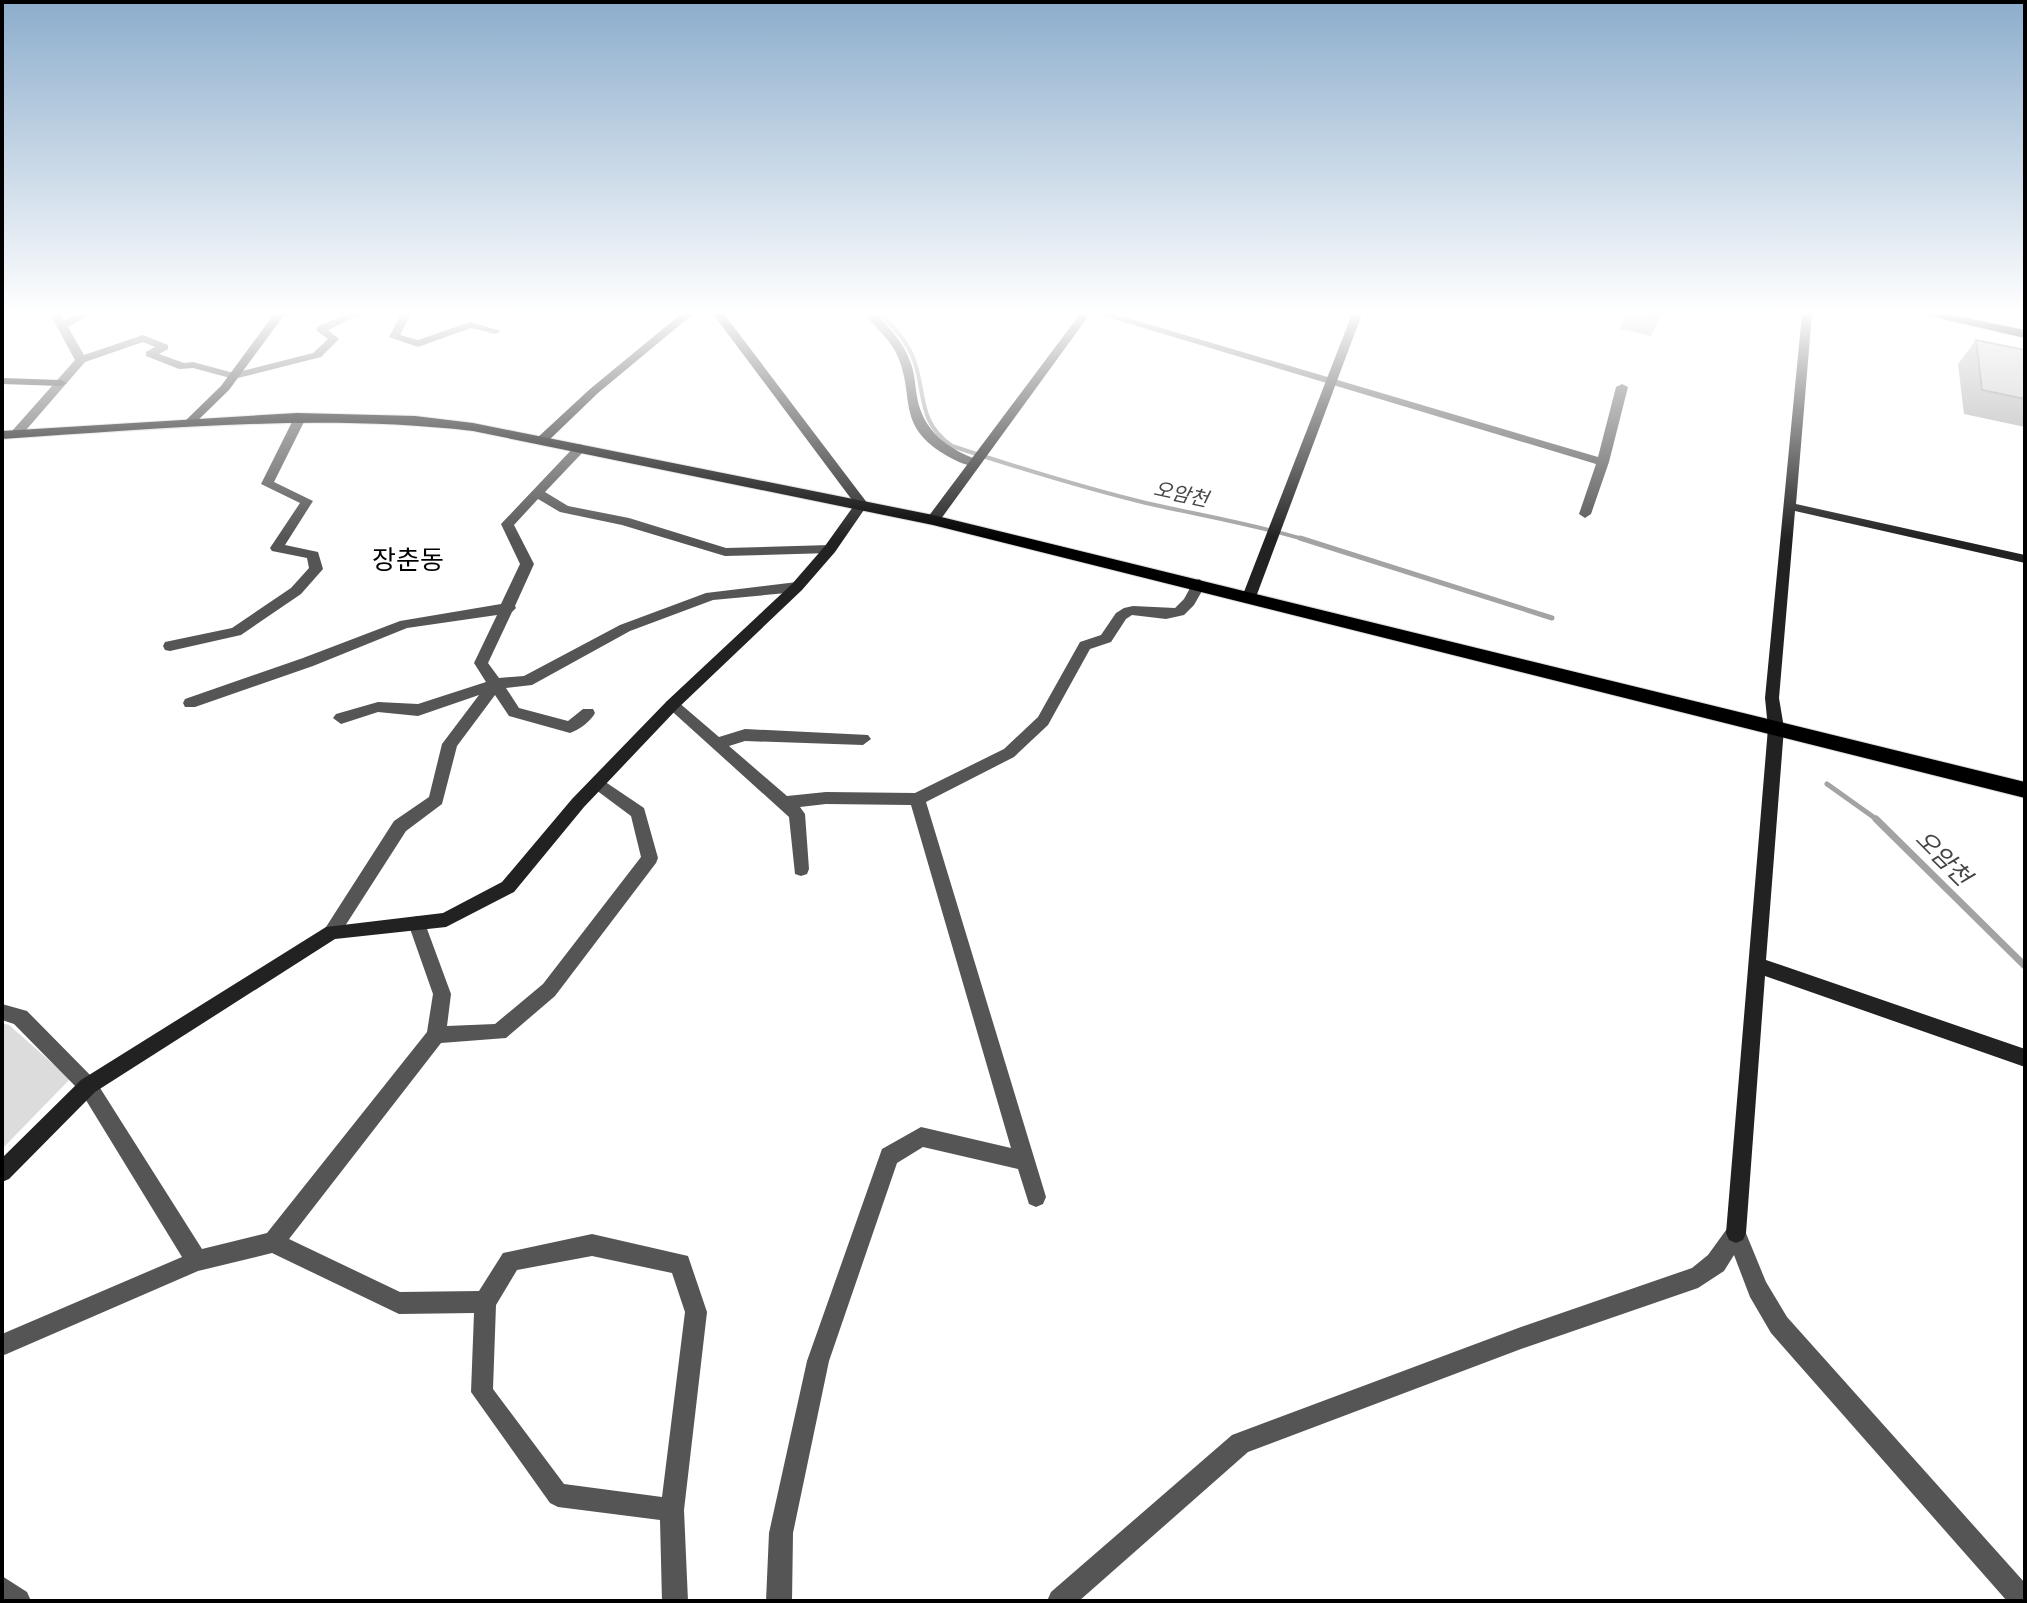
<svg xmlns="http://www.w3.org/2000/svg" width="2027" height="1603" viewBox="0 0 2027 1603" font-family="'DM Sans','Noto Sans KR',sans-serif">
  <style>
    .green { fill: #dcdcdc }
    .lines { fill: none; stroke-linecap: round; stroke-linejoin: round }
    .stream-far2 { stroke: #a3a3a3; stroke-width: 4 }
    .stream-far1 { stroke: #a3a3a3; stroke-width: 5 }
    .stream { stroke: #a3a3a3; stroke-width: 7 }
    .primary-casing { stroke: #dbdbdb; stroke-width: 2 }
    .street { fill: #555; fill-rule: evenodd }
    .secondary { fill: #222; fill-rule: evenodd }
    .primary { fill: #000; fill-rule: evenodd }
    .wall { fill: #a9a9a9 }
    .building { fill: #c4c4c4; stroke: #898989; stroke-width: 2 }
    .labels { text-anchor: middle; stroke-width: 8; stroke-linejoin: round; paint-order: stroke }
    .far-water-label { font-size: 20px; font-style: italic; fill: #444; stroke: #fff }
    .water-label { font-size: 24px; font-style: italic; fill: #444; stroke: #fff }
    .quarter-label { font-size: 26px; fill: #000; stroke: #fff }
  </style>
  <rect width="100%" height="100%" fill="#fff"/>
  <path class="green" d="M 2,1023 L 9,1025 L 70,1079 L 2,1149 Z"/>
  <g class="lines">
    <path class="stream-far2" d="M 880,314 C 892,325 905,339 912,355 C 927,389 915,421 952,446 C 1016,467 1080,487 1146,503 C 1199,515 1253,524 1306,540"/>
    <g class="stream-far1">
      <path d="M 1300,538 L 1552,618"/>
      <path d="M 1827,784 L 1879,821"/>
    </g>
    <path class="stream" d="M 1876,819 L 2025,966"/>
    <defs>
      <g id="primary">
        <path d="M 1921,314 L 1947,314 L 2025,330 L 2025,338 Z"/>
        <path d="M 297,413 L 415,416 L 473,423 L 933,515 L 2025,782 L 2025,798 L 933,525 L 473,431 C 315,413 160,429 2,439 L 2,431 Z"/>
      </g>
    </defs>
    <use href="#primary" class="primary-casing"/>
    <g class="street">
      <path d="M 50,314 L 60,314 L 64,321 L 77,314 L 91,314 L 68,327 L 84,355 L 143,335 L 168,345 L 168,349 L 159,354 L 184,363 L 193,362 L 234,373 L 313,353 L 328,339 L 317,331 L 317,327 L 346,314 L 360,314 L 328,330 L 339,339 L 321,357 L 234,379 L 193,368 L 179,369 L 146,356 L 146,352 L 155,347 L 143,342 L 85,362 L 20,437 L 12,437 L 12,431 L 75,360 Z"/>
      <path d="M 401,314 L 411,314 L 400,335 L 418,340 L 470,322 L 501,331 L 496,334 L 471,328 L 418,347 L 389,337 Z"/>
      <path d="M 864,314 L 878,316 C 891,329 904,344 910,361 C 915,373 915,385 917,397 C 923,431 948,449 978,460 L 978,466 C 967,467 954,460 944,454 C 896,424 915,398 898,357 C 891,340 876,328 864,314 Z"/>
      <path d="M 1097,314 L 1114,314 L 1598,457 L 1616,387 L 1622,384 L 1628,387 L 1609,462 L 1591,514 L 1585,518 L 1579,514 L 1596,464 Z"/>
      <path d="M 300,415 L 306,418 L 274,482 L 313,501 L 285,545 L 318,552 L 323,569 L 301,594 L 241,635 L 170,651 L 165,650 L 163,646 L 165,642 L 232,628 L 291,588 L 309,568 L 307,558 L 272,551 L 270,548 L 300,503 L 261,484 L 294,418 Z"/>
      <path d="M 580,444 L 586,448 L 584,451 L 545,492 L 568,506 L 629,518 L 726,548 L 830,545 L 837,549 L 830,553 L 725,556 L 622,525 L 560,512 L 538,499 L 514,525 L 534,564 L 515,606 L 516,608 L 512,612 L 488,663 L 499,678 L 524,676 L 620,625 L 706,593 L 797,582 L 804,587 L 797,592 L 713,600 L 630,631 L 532,685 L 506,688 L 519,708 L 568,721 L 583,709 L 593,709 L 595,713 C 591,721 579,730 570,733 L 509,716 L 495,695 L 457,746 L 442,804 L 406,831 L 338,937 L 332,940 L 326,937 L 323,932 L 326,927 L 394,821 L 429,797 L 442,744 L 479,695 L 418,716 L 378,712 L 341,724 L 333,718 L 336,714 L 378,702 L 418,704 L 486,682 L 474,663 L 497,615 L 407,628 L 313,666 L 195,707 L 185,707 L 183,703 L 185,699 L 303,658 L 400,621 L 501,604 L 520,564 L 501,524 L 576,445 Z"/>
      <path d="M 1199,579 L 1206,584 L 1194,605 L 1184,615 L 1166,619 L 1132,615 L 1126,619 L 1111,642 L 1090,649 L 1048,725 L 1014,757 L 926,802 L 1046,1197 L 1043,1204 L 1036,1207 L 1029,1204 L 1018,1169 L 923,1147 L 897,1163 L 829,1361 L 793,1533 L 792,1601 L 766,1601 L 769,1533 L 807,1361 L 882,1149 L 921,1127 L 1011,1148 L 911,805 L 826,804 L 800,807 L 805,814 L 809,869 L 807,874 L 801,876 L 795,874 L 789,817 L 665,705 L 667,701 L 677,701 L 719,737 L 745,729 L 868,735 L 871,739 L 863,745 L 745,741 L 729,746 L 787,796 L 826,792 L 915,793 L 1004,749 L 1038,717 L 1080,642 L 1101,635 L 1116,613 L 1124,608 L 1133,606 L 1175,608 L 1184,599 L 1194,581 Z"/>
      <path d="M 598,777 L 644,808 L 658,858 L 656,863 L 555,996 L 506,1038 L 441,1043 L 289,1239 L 400,1292 L 479,1291 L 503,1253 L 592,1234 L 688,1256 L 707,1312 L 684,1510 L 688,1601 L 662,1601 L 660,1520 L 558,1507 L 550,1503 L 471,1392 L 474,1313 L 399,1314 L 272,1253 L 198,1271 L 2,1356 L 2,1334 L 182,1257 L 81,1092 L 14,1024 L 2,1020 L 2,1004 L 27,1011 L 95,1080 L 202,1249 L 267,1233 L 427,1032 L 433,994 L 408,923 L 411,918 L 417,916 L 423,918 L 451,994 L 447,1026 L 495,1024 L 543,984 L 641,857 L 631,816 L 592,787 L 590,783 L 592,779 ZM 592,1256 L 672,1273 L 685,1312 L 662,1497 L 564,1484 L 493,1389 L 496,1305 L 517,1270 Z"/>
      <path d="M 1736,1223 L 1743,1226 L 1766,1282 L 1787,1317 L 2025,1583 L 2025,1601 L 2007,1601 L 1771,1333 L 1750,1297 L 1734,1255 L 1724,1271 L 1698,1288 L 1521,1349 L 1248,1452 L 1079,1601 L 1047,1601 L 1051,1592 L 1232,1435 L 1521,1327 L 1692,1268 L 1708,1255 L 1729,1226 Z"/>
      <path d="M 2,1576 L 27,1592 L 31,1601 L 2,1601 Z"/>
    </g>
    <g class="secondary">
      <path d="M 274,314 L 285,314 L 229,390 L 192,426 L 184,426 L 184,422 L 221,386 Z"/>
      <path d="M 681,314 L 693,314 L 598,393 L 545,444 L 537,444 L 537,438 L 590,389 Z"/>
      <path d="M 713,314 L 724,314 L 868,504 L 835,552 L 802,590 L 677,709 L 584,807 L 514,892 L 446,927 L 335,939 L 95,1092 L 9,1179 L 2,1182 L 2,1158 L 81,1080 L 326,927 L 443,913 L 502,882 L 572,799 L 667,701 L 792,584 L 825,546 L 855,504 Z"/>
      <path d="M 1080,314 L 1090,314 L 938,523 L 928,523 L 928,517 Z"/>
      <path d="M 1352,314 L 1362,314 L 1256,597 L 1249,602 L 1244,600 L 1242,597 Z"/>
      <path d="M 1802,314 L 1812,314 L 1796,504 L 2025,555 L 2025,563 L 1795,511 L 1779,698 L 1784,728 L 1766,960 L 2025,1049 L 2025,1067 L 1765,976 L 1746,1233 L 1743,1240 L 1736,1243 L 1729,1240 L 1726,1233 L 1768,728 L 1765,698 Z"/>
      <path d="M 2,378 L 61,380 L 67,383 L 61,386 L 2,384 Z"/>
    </g>
    <use href="#primary" class="primary"/>
  </g>
  <g class="wall">
    <path d="M 1625,314 L 1661,314 L 1651,336 L 1620,329 Z"/>
    <path d="M 1976,340 L 2025,350 L 2025,427 L 1964,414 L 1958,364 Z"/>
  </g>
  <g class="building">
    <path d="M 1645,314 L 1661,314 L 1660,317 Z"/>
    <path d="M 1976,340 L 2025,350 L 2025,399 L 1982,390 Z"/>
  </g>
  <linearGradient id="sky" x2="0" y2="1"><stop stop-color="#8cadcc"/><stop offset="0.58" stop-color="#fff"/><stop offset="1" stop-color="#fff" stop-opacity="0"/></linearGradient>
  <rect width="2027" height="539" fill="url(#sky)"/>
  <g class="labels">
    <g class="far-water-label">
      <text transform="translate(1181 494) rotate(12)" y="7">오암천</text>
    </g>
    <g class="water-label">
      <text transform="translate(1943 858) rotate(45)" y="8">오암천</text>
    </g>
    <g class="quarter-label">
      <text x="408" y="569">장춘동</text>
    </g>
  </g>
  <rect width="2027" height="1603" fill="none" stroke="#000000" stroke-width="8"/>
</svg>
